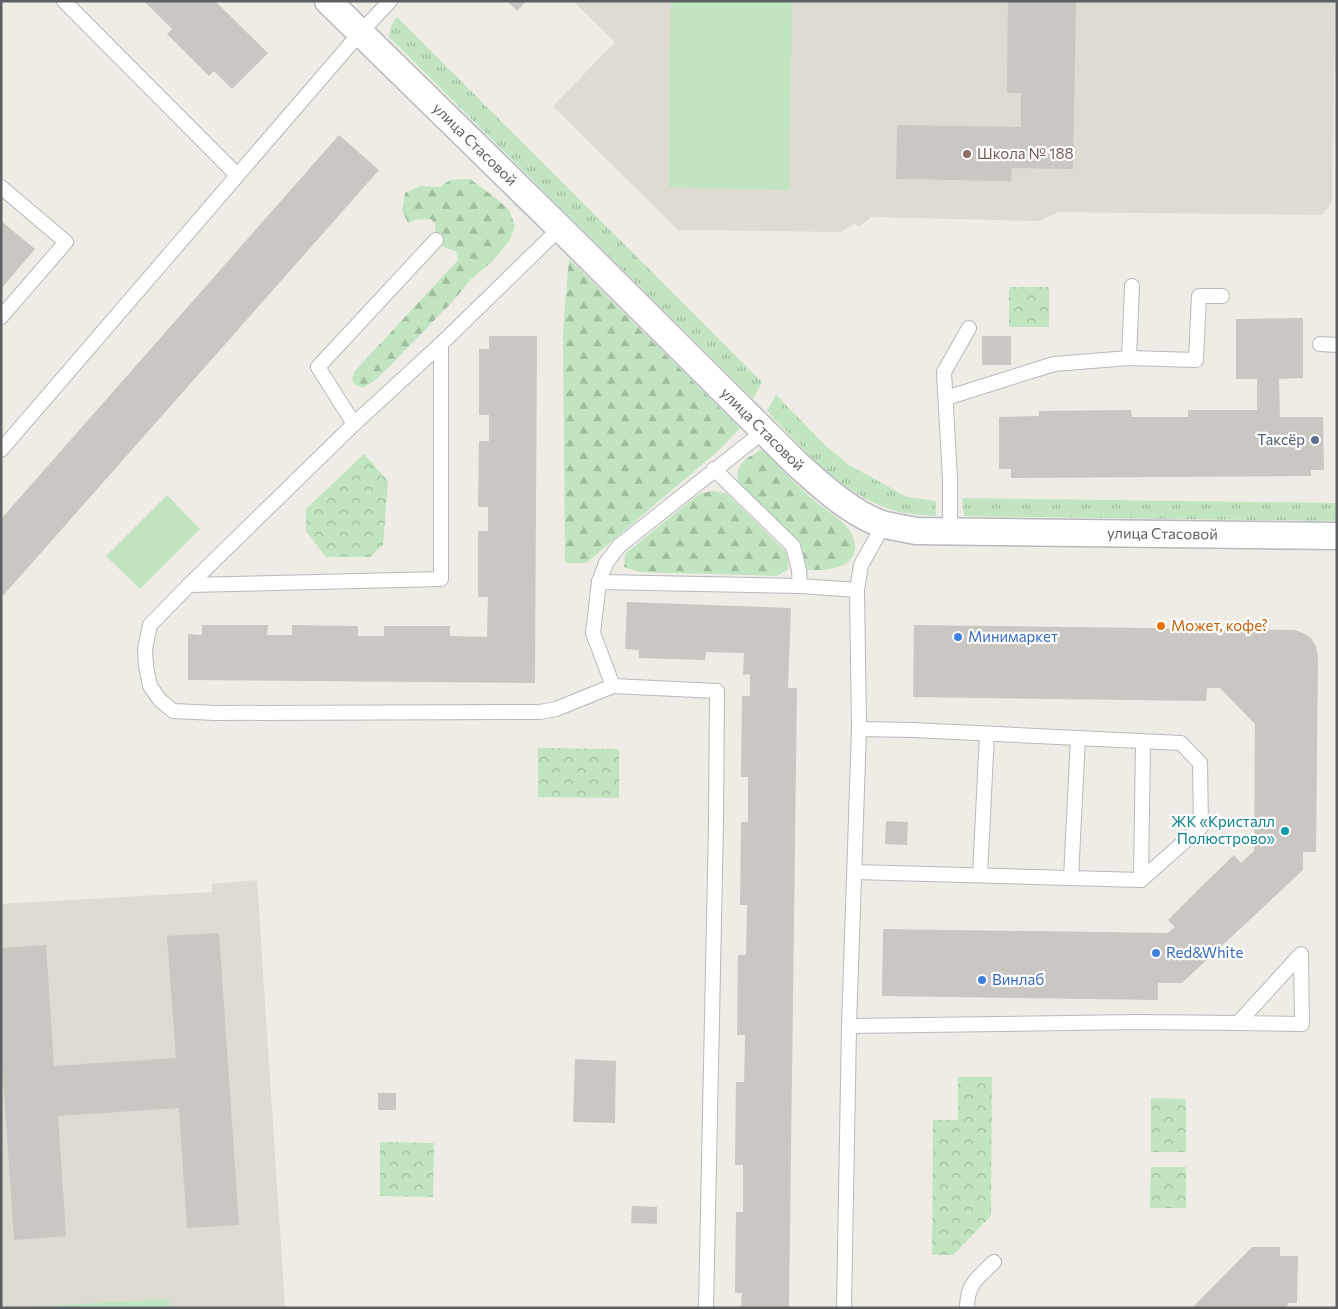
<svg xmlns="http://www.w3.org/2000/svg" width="1338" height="1309" viewBox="0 0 1338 1309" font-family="Commissioner,sans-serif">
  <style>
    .education { fill: #dedbd2 }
    .grass { fill: url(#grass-tufts) }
    .forest { fill: url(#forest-firs) }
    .park { fill: url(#park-crowns) }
    .garden { fill: #c1e5c1 }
    .building { fill: #cac6c1 }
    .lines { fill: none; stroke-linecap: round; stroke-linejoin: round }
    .lane-casing { stroke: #b6b9bd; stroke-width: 16 }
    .street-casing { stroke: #b6b9bd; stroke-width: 29 }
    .lane { stroke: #fff; stroke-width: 14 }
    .street { stroke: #fff; stroke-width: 26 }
    .education-dot { fill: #8d6e63; stroke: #fff; stroke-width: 2 }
    .service-dot { fill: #5c6f8a; stroke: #fff; stroke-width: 2 }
    .food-dot { fill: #e8710a; stroke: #fff; stroke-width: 2 }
    .shop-dot { fill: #3f7fe0; stroke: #fff; stroke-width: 2 }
    .culture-dot { fill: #0f9aa8; stroke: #fff; stroke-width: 2 }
    .labels { text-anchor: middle; stroke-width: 4.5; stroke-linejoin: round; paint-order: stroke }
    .street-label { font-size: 15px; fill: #5c5f64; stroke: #fff }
    .education-label { font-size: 15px; fill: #785e54; stroke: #fff; text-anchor: start }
    .service-label { font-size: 15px; fill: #4e5e75; stroke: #fff; text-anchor: end }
    .food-label { font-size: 15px; fill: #c56008; stroke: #fff; text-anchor: start }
    .shop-label { font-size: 15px; fill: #366cbe; stroke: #fff; text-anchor: start }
    .culture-label { font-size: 15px; fill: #0d838f; stroke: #fff; text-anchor: end }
  </style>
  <defs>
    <pattern id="grass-tufts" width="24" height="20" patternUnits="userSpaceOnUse" patternTransform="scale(1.25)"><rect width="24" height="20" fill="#c1e5c1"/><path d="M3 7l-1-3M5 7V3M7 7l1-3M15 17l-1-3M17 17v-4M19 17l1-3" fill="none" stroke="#a0bda0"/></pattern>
    <pattern id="forest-firs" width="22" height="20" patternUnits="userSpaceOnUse" patternTransform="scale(1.25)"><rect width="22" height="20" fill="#c1e5c1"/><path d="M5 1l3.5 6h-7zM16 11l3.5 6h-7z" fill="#a0bda0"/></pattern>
    <pattern id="park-crowns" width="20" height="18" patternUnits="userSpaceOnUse" patternTransform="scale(1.25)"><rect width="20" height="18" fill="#c1e5c1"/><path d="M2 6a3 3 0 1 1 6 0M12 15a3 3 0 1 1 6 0" fill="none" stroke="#a0bda0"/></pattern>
  </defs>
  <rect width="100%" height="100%" fill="#eeece4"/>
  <g class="education">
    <path d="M 573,1 L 1335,1 L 1332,202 L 1323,215 L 1059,212 L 1040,221 L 871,217 L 860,226 L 854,224 L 841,232 L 678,230 L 553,106 L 615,42 Z"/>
    <path d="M 257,880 L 285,1308 L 1,1308 L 1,904 L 212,892 L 212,884 Z"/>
  </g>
  <g class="grass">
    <path d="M 397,17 L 762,382 L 753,399 L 389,37 L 391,26 Z"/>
    <path d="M 776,395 L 826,446 L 849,465 L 907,497 L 936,501 L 936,516 C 926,515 915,515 905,513 C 847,502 806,451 767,411 Z"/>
    <path d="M 962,498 L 1337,503 L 1337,521 L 964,516 Z"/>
  </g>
  <g class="forest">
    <path d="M 470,179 L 493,196 L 509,210 L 515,226 L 510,240 L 493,261 L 471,279 L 454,300 L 387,369 L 374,381 L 363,388 L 354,384 L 352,379 L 354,372 L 458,260 L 456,251 L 445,248 L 436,240 L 435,224 L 431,219 L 415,220 L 408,223 L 402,210 L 405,193 L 420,186 L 440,187 L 450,180 Z"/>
    <path d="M 569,259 L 740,428 L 718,451 L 586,563 L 565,563 L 563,331 Z"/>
    <path d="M 763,449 C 777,465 792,481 809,496 C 821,507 841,518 850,531 C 853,535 854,540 855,545 C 857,570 824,570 807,570 L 802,547 L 738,483 C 736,461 746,459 763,449 Z"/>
    <path d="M 711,491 L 726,493 L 786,552 L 788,560 L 787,570 L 777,576 L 639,572 L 624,567 L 625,554 L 699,494 Z"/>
  </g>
  <g class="park">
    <rect x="1009" y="287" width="40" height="40"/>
    <path d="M 364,454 L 388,481 L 383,545 L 370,557 L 326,557 L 306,531 L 306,509 Z"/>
    <path d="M 538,748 L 619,749 L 619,798 L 538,797 Z"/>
    <path d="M 958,1077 L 992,1077 L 991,1216 L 953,1255 L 932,1255 L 933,1120 L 958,1120 Z"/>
    <path d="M 1151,1098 L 1186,1099 L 1186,1152 L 1151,1152 Z"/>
    <path d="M 380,1142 L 434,1143 L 433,1197 L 380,1196 Z"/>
    <path d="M 1151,1167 L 1186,1167 L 1186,1208 L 1150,1208 Z"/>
  </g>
  <g class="garden">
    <path d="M 671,1 L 792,1 L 789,190 L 669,187 Z"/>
    <path d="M 167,495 L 200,529 L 140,589 L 106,556 Z"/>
    <path d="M 169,1299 L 169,1308 L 27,1308 L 27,1307 Z"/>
  </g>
  <g class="building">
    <path d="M 144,1 L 215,1 L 268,53 L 232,89 L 214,71 L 209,76 L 167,34 L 172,29 Z"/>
    <path d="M 507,1 L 526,1 L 517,11 Z"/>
    <path d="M 1008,1 L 1076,1 L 1073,169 L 1012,168 L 1011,181 L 896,179 L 897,125 L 1021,127 L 1021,93 L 1007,93 Z"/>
    <path d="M 339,135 L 379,170 L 1,598 L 1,519 Z"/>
    <path d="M 1,221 L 35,249 L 1,289 Z"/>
    <path d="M 1303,318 L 1303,378 L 1279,379 L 1280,417 L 1323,417 L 1324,470 L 1311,470 L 1311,476 L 1011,478 L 1011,469 L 999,469 L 999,417 L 1039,416 L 1039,411 L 1131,410 L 1132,417 L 1188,417 L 1188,410 L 1257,410 L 1257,379 L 1236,379 L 1236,319 Z"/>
    <path d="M 489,336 L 537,336 L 535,683 L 188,680 L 188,634 L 202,635 L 202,625 L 268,625 L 267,635 L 292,635 L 292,625 L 358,626 L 358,636 L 384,636 L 384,626 L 450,626 L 450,636 L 487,637 L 488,597 L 478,597 L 478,531 L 488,531 L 488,507 L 478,507 L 479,441 L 489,441 L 489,415 L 479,415 L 479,349 L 489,349 Z"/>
    <rect x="982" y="336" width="29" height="29"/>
    <path d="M 627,602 L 791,608 L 788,688 L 797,688 L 789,1308 L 741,1308 L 742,1293 L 735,1293 L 736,1212 L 743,1212 L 743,1165 L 735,1165 L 736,1082 L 744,1082 L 745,1035 L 737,1035 L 738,955 L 746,955 L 747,905 L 740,905 L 741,822 L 748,822 L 748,777 L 741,777 L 742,696 L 750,696 L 750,674 L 743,675 L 744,653 L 706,652 L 705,660 L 639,658 L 639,650 L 625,649 Z"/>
    <path d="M 914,625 L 1294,630 L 1303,633 L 1311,638 L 1316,647 L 1318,656 L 1316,852 L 1303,852 L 1303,870 L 1182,983 L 1158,983 L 1158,1000 L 882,996 L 883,929 L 1168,933 L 1175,927 L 1168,920 L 1201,887 L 1234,855 L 1241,863 L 1254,851 L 1255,724 L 1220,688 L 1207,688 L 1206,701 L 913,697 Z"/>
    <path d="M 886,821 L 908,822 L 907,845 L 885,844 Z"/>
    <path d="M 219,933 L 239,1225 L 187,1228 L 179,1108 L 58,1116 L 66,1236 L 14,1240 L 1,1049 L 1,948 L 46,945 L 54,1066 L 176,1058 L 167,936 Z"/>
    <path d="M 575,1059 L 616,1061 L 615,1123 L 573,1122 Z"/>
    <rect x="378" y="1093" width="18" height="17"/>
    <path d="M 632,1206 L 657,1207 L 657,1224 L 631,1223 Z"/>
    <path d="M 1252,1247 L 1280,1247 L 1280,1256 L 1298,1256 L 1297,1303 L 1289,1303 L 1285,1308 L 1192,1308 Z"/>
  </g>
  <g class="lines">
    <defs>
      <g id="lane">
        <path d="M 64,1 L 237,175"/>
        <path d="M 1,187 L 66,242 L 1,317"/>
        <path d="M 560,228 L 441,344 L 354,424 L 189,585 L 150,625 L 145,649 L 146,666 L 150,686 L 160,700 L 173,711 L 215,713 L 540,712 L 556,709 L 613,686"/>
        <path d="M 1320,344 L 1337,345"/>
        <path d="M 1129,358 L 1132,286"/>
        <path d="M 946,398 L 1054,364 L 1129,358 L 1196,360 L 1199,296 L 1222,296"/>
        <path d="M 354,424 L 318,367 L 436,240"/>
        <path d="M 1,450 L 360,33 L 390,1"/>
        <path d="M 714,469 L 793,546 L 799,570 L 800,586"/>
        <path d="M 950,532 L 950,479 L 944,372 L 969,328"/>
        <path d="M 599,582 L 800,586 L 857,590"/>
        <path d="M 189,585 L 441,579 L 441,344"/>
        <path d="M 855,872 L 1141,880 L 1201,827 L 1200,763 L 1181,743 L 913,730 L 859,729"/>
        <path d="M 980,875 L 987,734"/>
        <path d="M 1071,878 L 1078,738"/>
        <path d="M 1141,880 L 1143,742"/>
        <path d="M 849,1026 L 1138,1022 L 1238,1023 L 1301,954 L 1302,1024 L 1238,1023"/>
        <path d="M 706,1308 L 716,823 L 717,691 L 613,686 L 593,633 L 599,582 L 606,563 L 619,546 L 764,431"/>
        <path d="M 844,1308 L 849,1026 L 859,729 L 857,590 L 861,565 L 884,524"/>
        <path d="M 967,1308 C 967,1283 978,1278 994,1262"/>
      </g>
      <g id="street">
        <path id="s1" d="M 328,1 L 560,228 L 796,463 C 820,485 854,516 885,525 C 895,527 906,529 916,531 L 1337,536"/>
      </g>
    </defs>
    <use href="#lane" class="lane-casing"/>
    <use href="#street" class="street-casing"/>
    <use href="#lane" class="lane"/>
    <use href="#street" class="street"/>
  </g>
  <circle class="education-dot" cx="967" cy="154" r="5"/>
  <circle class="service-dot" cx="1315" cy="440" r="5"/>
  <circle class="food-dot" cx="1161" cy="626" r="5"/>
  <g class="shop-dot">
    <circle cx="958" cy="637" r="5"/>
    <circle cx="1156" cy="953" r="5"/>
    <circle cx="982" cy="980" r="5"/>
  </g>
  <circle class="culture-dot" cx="1285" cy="831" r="5"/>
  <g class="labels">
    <g class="street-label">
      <text dy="5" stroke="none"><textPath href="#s1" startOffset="205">улица Стасовой</textPath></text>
      <text dy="5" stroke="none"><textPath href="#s1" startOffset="610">улица Стасовой</textPath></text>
      <text dy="5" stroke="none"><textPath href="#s1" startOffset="1045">улица Стасовой</textPath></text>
    </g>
    <g class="education-label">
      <text x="977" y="159">Школа № 188</text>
    </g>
    <g class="service-label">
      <text x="1305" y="445">Таксёр</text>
    </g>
    <g class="food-label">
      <text x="1171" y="631">Может, кофе?</text>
    </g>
    <g class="shop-label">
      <text x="968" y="642">Минимаркет</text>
      <text x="1166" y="958">Red&amp;White</text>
      <text x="992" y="985">Винлаб</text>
    </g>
    <g class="culture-label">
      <text x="1275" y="827">ЖК «Кристалл<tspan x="1275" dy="17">Полюстрово»</tspan></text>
    </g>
  </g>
  <rect width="1338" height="1309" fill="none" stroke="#5c5f64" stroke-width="5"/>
</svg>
